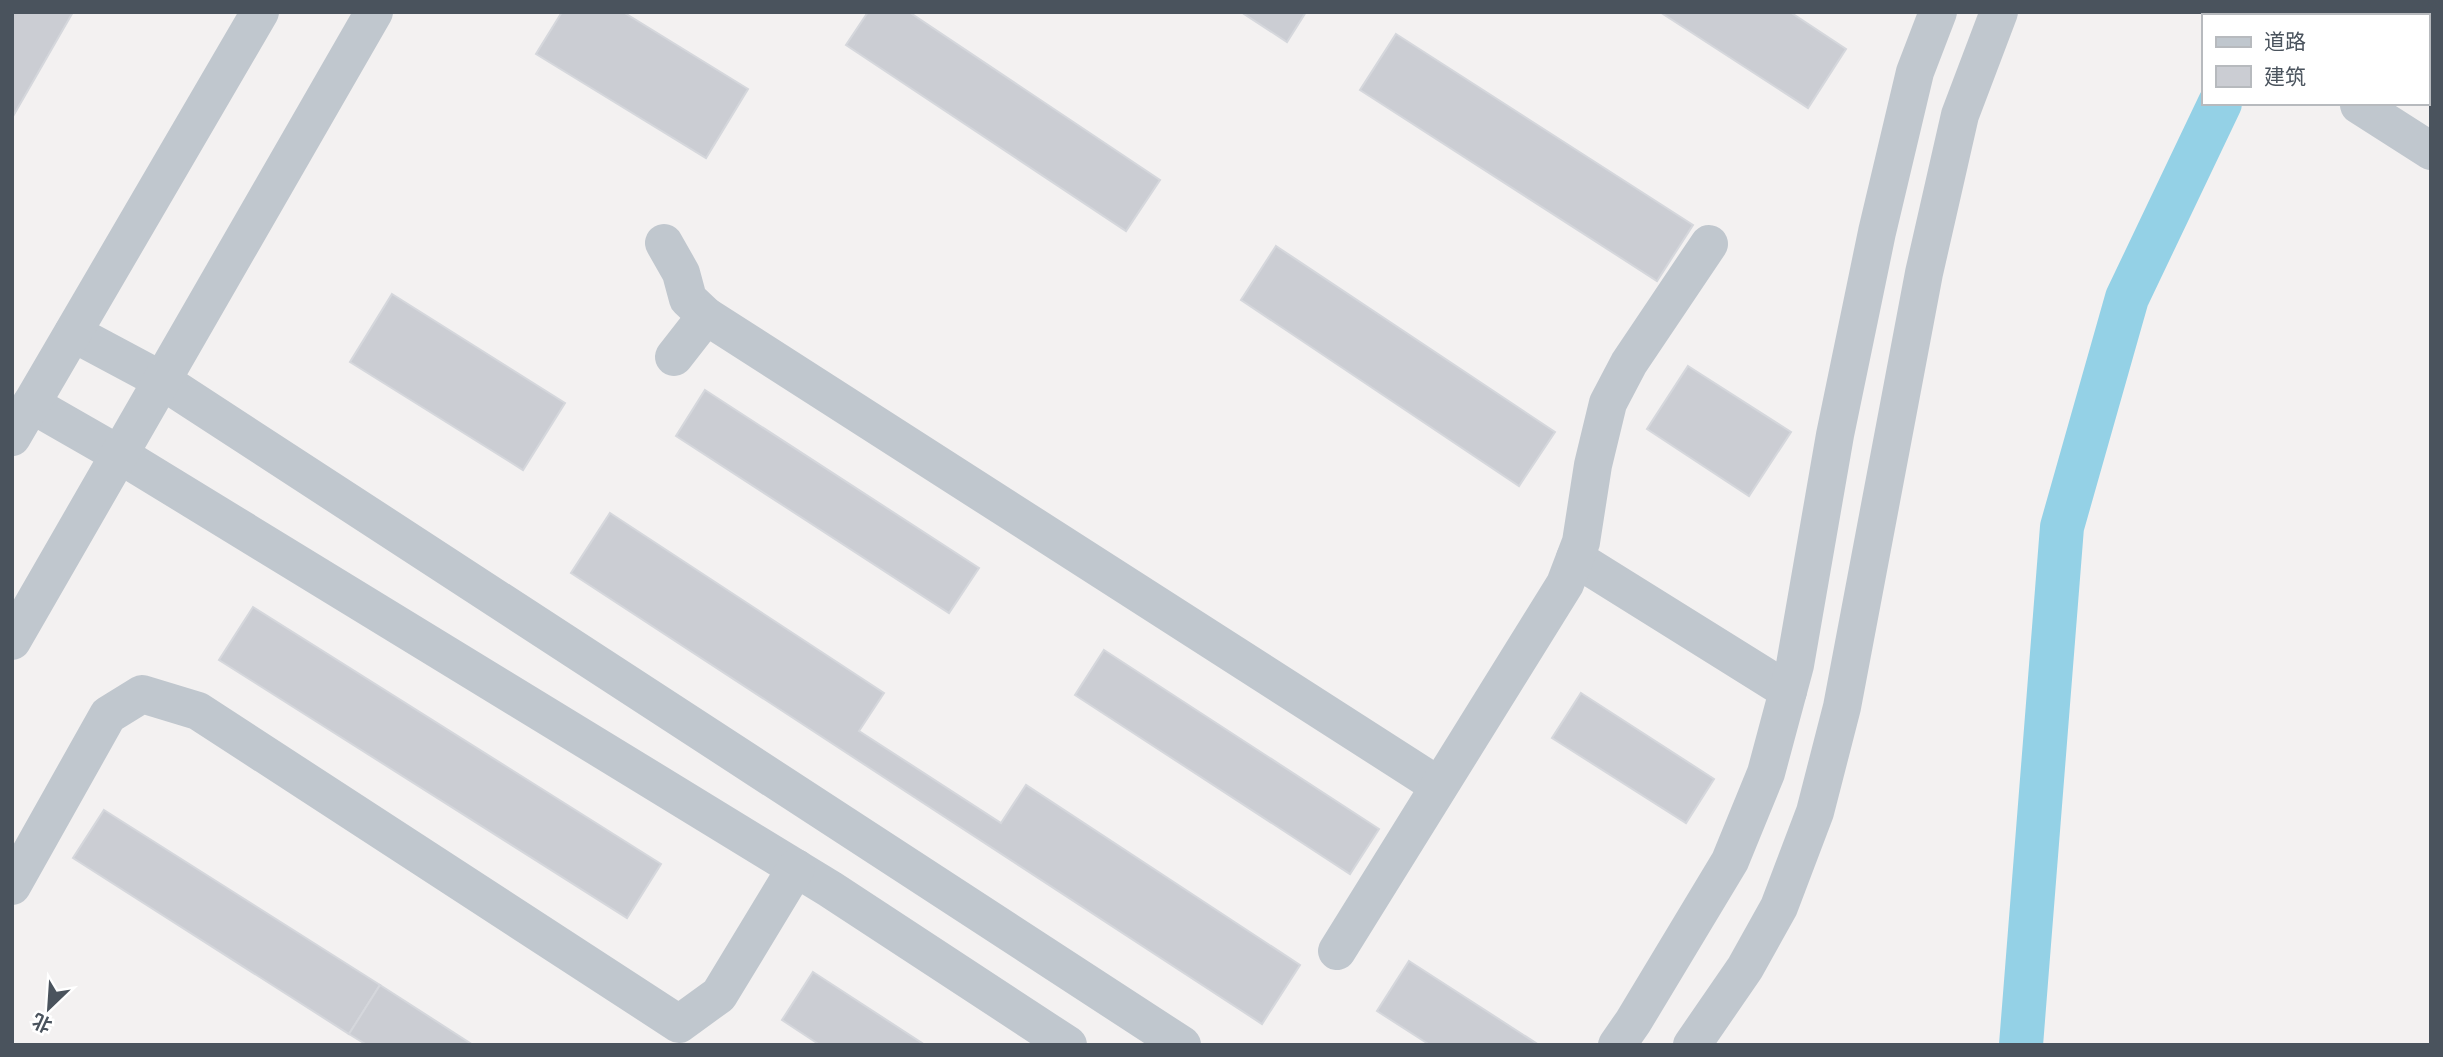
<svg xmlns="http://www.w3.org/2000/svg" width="2443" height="1057" viewBox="0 0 2443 1057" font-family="Quicksand,'Noto Sans SC',sans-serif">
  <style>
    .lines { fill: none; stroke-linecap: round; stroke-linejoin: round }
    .canal { stroke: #94d1e6; stroke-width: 44 }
    .building { fill: #cbcdd3; stroke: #d5d7dc; stroke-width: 2 }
    .minor { stroke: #c0c7ce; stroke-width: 38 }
  </style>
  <rect width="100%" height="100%" fill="#f3f1f1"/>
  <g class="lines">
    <g class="canal">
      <path d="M 2261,16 L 2263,12"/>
      <path d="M 2021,1045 L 2062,527 L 2127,298 L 2220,103"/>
    </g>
  </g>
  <g class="building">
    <path d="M 12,12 L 73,12 L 12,118 Z"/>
    <path d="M 562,12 L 623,12 L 748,89 L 706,158 L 536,54 Z"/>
    <path d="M 868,12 L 909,12 L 1160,180 L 1126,231 L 846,45 Z"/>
    <path d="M 1241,12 L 1306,12 L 1287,42 Z"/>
    <path d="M 1660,12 L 1790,12 L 1846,49 L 1808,108 Z"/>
    <path d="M 2352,12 L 2431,12 L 2431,75 L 2427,73 L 2427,16 L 2350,16 Z"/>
    <path d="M 1396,34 L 1693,225 L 1657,281 L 1360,90 Z"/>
    <path d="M 1276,246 L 1555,432 L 1519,486 L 1241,300 Z"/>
    <path d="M 392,294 L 565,403 L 523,470 L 350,362 Z"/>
    <path d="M 1688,366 L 1791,432 L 1749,496 L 1647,429 Z"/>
    <path d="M 705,390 L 979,568 L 949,613 L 676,436 Z"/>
    <path d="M 610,513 L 884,693 L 859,731 L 1001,823 L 1026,785 L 1300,965 L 1262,1024 L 571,573 Z"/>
    <path d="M 253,607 L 661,864 L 627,918 L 219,660 Z"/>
    <path d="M 1104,650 L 1379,829 L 1350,874 L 1075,695 Z"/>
    <path d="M 1581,693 L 1714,779 L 1686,823 L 1552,738 Z"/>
    <path d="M 104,810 L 380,985 L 349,1034 L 73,858 Z"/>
    <path d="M 1409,961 L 1539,1045 L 1430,1045 L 1377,1011 Z"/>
    <path d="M 813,972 L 925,1045 L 820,1045 L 782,1020 Z"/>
    <path d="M 380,985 L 473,1045 L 367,1045 L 349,1034 Z"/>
  </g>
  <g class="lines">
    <g class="minor">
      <path d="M 2359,105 L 2431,151"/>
      <path d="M 664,243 L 681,273 L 688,299 L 706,316 L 1439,786"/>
      <path d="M 73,333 L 161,380 L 1182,1045"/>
      <path d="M 674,357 L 706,316"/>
      <path d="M 31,404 L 120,455 L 830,889 L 1068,1045"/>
      <path d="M 12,437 L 260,12"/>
      <path d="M 1575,558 L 1788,691"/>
      <path d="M 12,641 L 374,12"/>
      <path d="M 12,886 L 108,715 L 142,694 L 198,711 L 679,1024 L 719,995 L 796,868"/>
      <path d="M 1337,951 L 1565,584 L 1581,542 L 1593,465 L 1608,403 L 1629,363 L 1709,244"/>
      <path d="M 1617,1045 L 1633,1022 L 1730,861 L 1766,773 L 1795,665 L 1835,435 L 1877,232 L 1915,72 L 1938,12"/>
      <path d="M 1692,1045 L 1745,968 L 1779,907 L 1815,812 L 1842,707 L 1924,273 L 1960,115 L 1999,12"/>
    </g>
  </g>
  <rect width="2443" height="1057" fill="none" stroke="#4a535d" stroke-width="28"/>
  <rect x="2202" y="14" width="228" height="91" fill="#ffffff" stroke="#b7babe" stroke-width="2"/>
  <rect x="2216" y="37" width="35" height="10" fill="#c0c7ce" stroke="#b7babe" stroke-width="2"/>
  <text x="2264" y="49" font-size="21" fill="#4a535d">道路</text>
  <rect x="2216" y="66" width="35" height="21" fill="#cbcdd3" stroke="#b7babe" stroke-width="2"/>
  <text x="2264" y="84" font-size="21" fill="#4a535d">建筑</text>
  <g transform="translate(49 1008) rotate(205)" stroke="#ffffff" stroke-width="5" paint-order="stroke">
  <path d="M0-5L12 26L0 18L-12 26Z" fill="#4a535d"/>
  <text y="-10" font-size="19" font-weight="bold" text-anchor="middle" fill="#4a535d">北</text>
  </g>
</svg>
